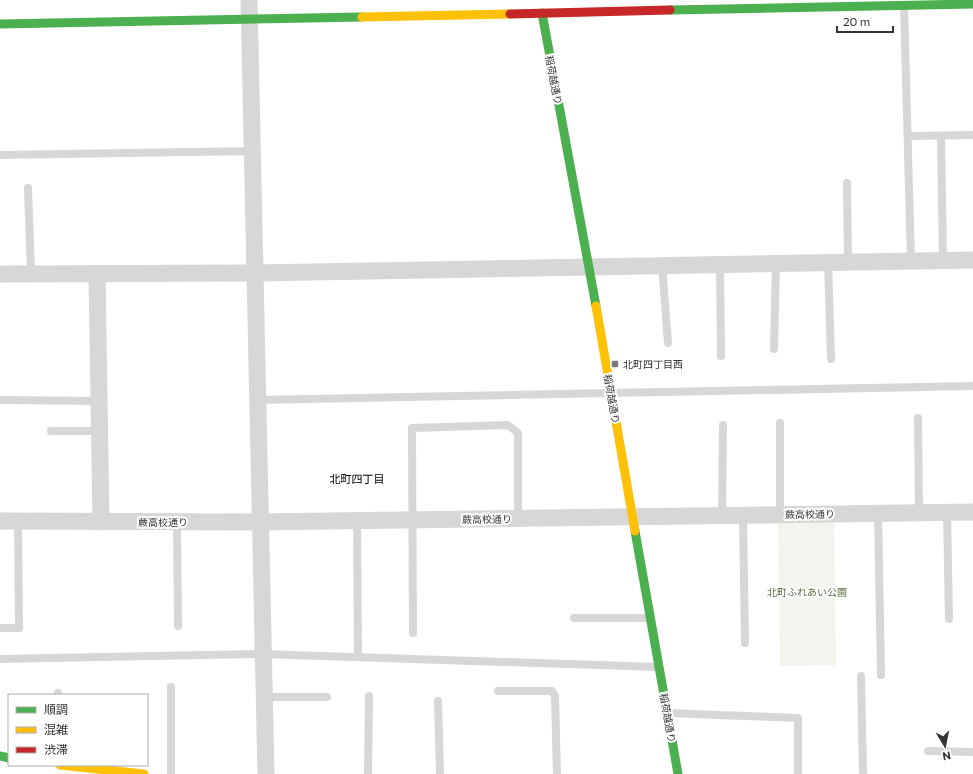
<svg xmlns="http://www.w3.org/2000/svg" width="973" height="774" viewBox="0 0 973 774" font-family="Commissioner,'Noto Sans JP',sans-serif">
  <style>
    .green { fill: #f1f5ed }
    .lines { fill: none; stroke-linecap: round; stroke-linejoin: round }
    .lane { stroke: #d7d7d7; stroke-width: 8 }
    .street { stroke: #d7d7d7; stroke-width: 17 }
    .fast { stroke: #4caf50; stroke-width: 9 }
    .slow { stroke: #ffc107; stroke-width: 9 }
    .jam { stroke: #c62828; stroke-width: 9 }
    .poi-dot { fill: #7a7a7a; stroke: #fff; stroke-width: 1.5 }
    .labels { text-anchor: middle; stroke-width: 4; stroke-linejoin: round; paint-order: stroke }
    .street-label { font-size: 10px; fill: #333; stroke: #fff }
    .poi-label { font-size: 10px; fill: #333; stroke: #fff; text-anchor: start }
    .park-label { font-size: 10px; fill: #56703f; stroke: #fff }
    .neighbourhood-label { font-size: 11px; fill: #000; stroke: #fff }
  </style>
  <rect width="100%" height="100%" fill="#fff"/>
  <path class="green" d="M 834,519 L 836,665 L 780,666 L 778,520 Z"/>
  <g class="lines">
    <g class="lane">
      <path d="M 904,6 L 911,261"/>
      <path d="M 908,136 L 973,135"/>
      <path d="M 941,136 L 943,261"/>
      <path d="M 0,155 L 253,151"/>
      <path d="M 847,183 L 848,262"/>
      <path d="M 28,188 L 31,274"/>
      <path d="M 828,262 L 831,359"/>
      <path d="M 720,264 L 721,356"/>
      <path d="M 662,265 L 668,343"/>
      <path d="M 774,349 L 776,263"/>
      <path d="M 0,400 L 99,401"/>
      <path d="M 257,400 L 973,386"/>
      <path d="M 918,418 L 919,513"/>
      <path d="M 780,423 L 780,515"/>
      <path d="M 51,431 L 99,431"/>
      <path d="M 947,512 L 949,619"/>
      <path d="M 878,513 L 881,675"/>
      <path d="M 722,515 L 723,425"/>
      <path d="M 743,515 L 745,643"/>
      <path d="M 357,521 L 358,657"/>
      <path d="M 177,522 L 178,626"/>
      <path d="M 574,618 L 649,618"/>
      <path d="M 0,628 L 19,628 L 18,521"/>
      <path d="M 413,633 L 412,428 L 508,425 L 518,433 L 518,518"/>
      <path d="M 0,659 L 262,654 L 658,667"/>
      <path d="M 861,676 L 863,774"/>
      <path d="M 171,687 L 171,774"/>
      <path d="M 498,691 L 552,691 L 555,696 L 557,774"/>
      <path d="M 58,693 L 58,695"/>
      <path d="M 264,697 L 327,697"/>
      <path d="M 438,701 L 440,774"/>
      <path d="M 668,713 L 798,718 L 798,774"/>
      <path d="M 928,751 L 973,752"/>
      <path d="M 368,774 L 369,696"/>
    </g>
    <g class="street">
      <path d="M 249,0 L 266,774"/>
      <path d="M 0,274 L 255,273 L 973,260"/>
      <path d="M 97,274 L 101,522"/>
      <path d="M 0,521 L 259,522 L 973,512"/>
    </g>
    <g class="fast">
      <path d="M 670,10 L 973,4"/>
      <path d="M 542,13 L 596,306"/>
      <path d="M 0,24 L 362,17"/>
      <path d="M 635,531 L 678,774"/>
      <path d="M 0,756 L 9,758"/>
    </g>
    <g class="slow">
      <path d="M 362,17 L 510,14"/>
      <path d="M 596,306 L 635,531"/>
      <path d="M 60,765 L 144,774"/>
    </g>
    <path class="jam" d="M 510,14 L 670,10"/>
  </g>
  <rect class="poi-dot" x="611" y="360" width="8" height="8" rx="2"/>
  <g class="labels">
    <g class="street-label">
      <text transform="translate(554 80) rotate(79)" y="4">稲荷越通り</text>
      <text transform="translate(612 399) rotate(80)" y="4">稲荷越通り</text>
      <text transform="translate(810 514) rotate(-1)" y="4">蕨高校通り</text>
      <text transform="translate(487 519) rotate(-1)" y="4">蕨高校通り</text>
      <text x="163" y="526">蕨高校通り</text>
      <text transform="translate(668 718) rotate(80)" y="4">稲荷越通り</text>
    </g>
    <g class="poi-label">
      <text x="623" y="368">北町四丁目西</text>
    </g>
    <g class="park-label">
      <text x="807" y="596">北町ふれあい公園</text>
    </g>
    <g class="neighbourhood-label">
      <text x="357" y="483">北町四丁目</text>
    </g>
  </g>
  <rect x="8" y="694" width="140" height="72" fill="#ffffff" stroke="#adadad"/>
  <rect x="16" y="707" width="20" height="6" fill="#4caf50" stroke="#adadad"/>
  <text x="44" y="714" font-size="12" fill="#333333">順調</text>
  <rect x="16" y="727" width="20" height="6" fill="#ffc107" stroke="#adadad"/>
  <text x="44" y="734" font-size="12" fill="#333333">混雑</text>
  <rect x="16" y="747" width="20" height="6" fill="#c62828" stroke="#adadad"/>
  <text x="44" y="754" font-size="12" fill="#333333">渋滞</text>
  <g transform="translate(945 746) rotate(170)" stroke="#ffffff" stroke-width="3" paint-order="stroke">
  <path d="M0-3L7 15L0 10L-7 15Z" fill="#333333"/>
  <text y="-6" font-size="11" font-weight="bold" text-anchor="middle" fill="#333333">N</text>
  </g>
  <path d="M837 26v6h56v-6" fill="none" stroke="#333333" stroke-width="2"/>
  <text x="843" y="26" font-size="12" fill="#333333" stroke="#ffffff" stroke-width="3" paint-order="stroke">20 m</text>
</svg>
